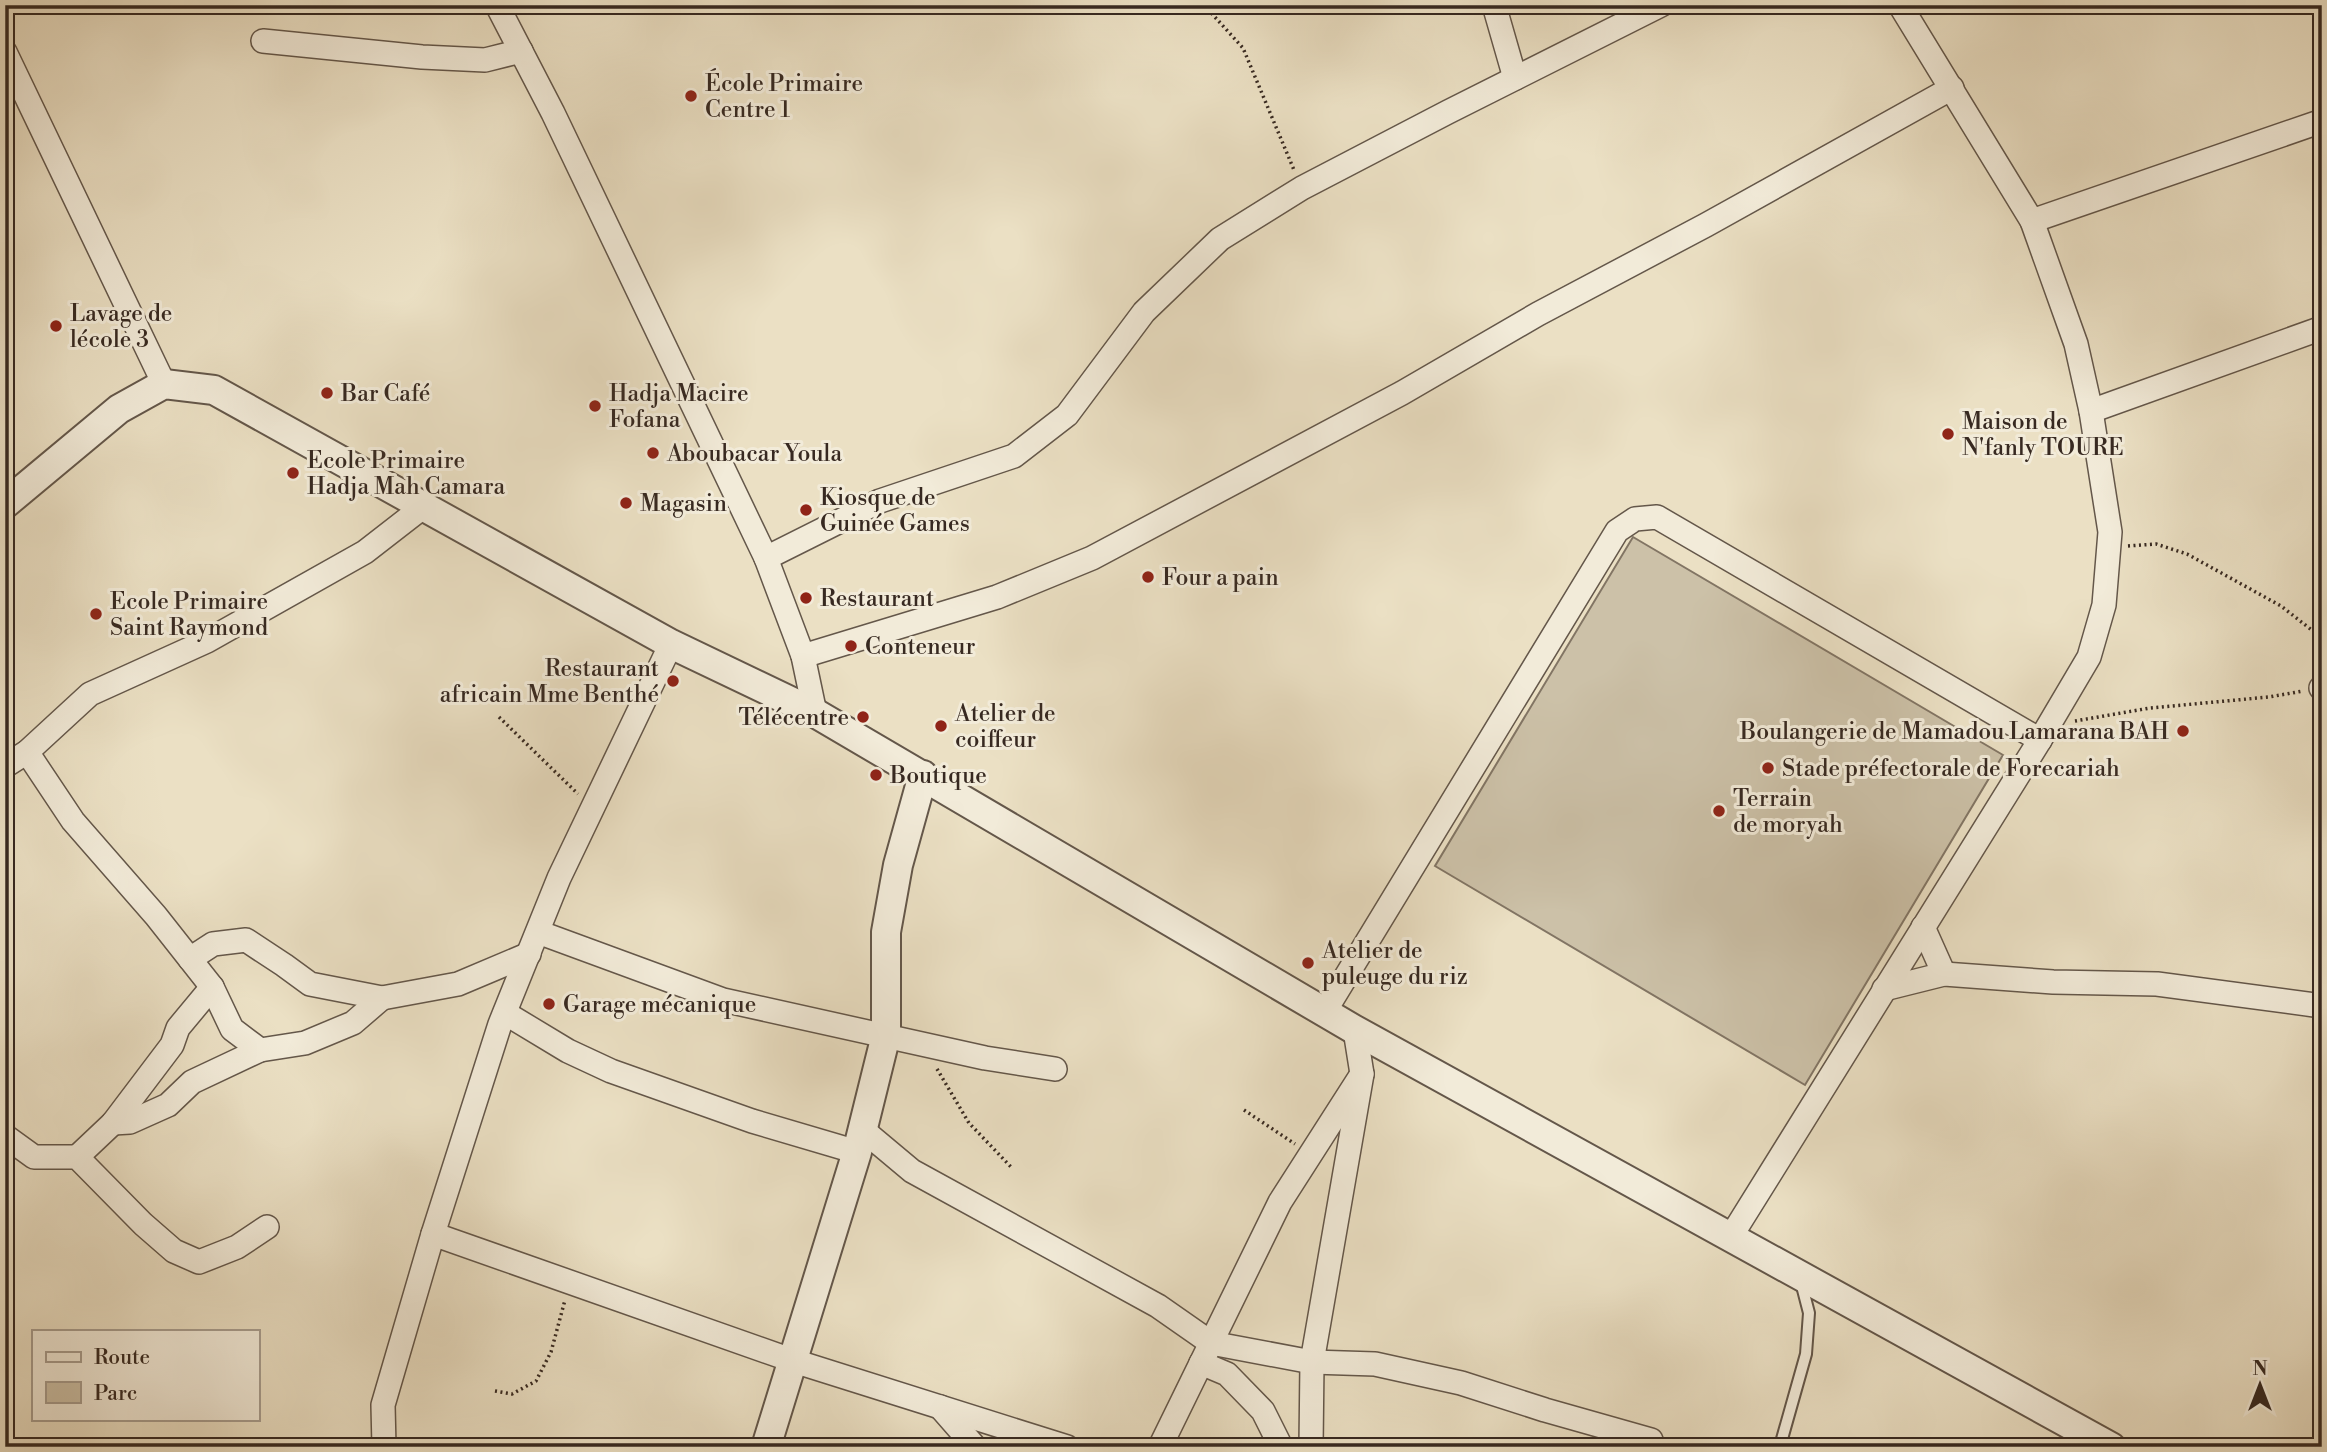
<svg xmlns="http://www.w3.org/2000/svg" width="2327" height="1452" viewBox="0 0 2327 1452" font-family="'Libre Bodoni',serif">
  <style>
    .green { fill: #ccc1a8; stroke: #827564; stroke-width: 2 }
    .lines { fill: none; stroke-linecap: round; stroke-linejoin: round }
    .service-casing { stroke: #64574a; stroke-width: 14 }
    .minor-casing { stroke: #64574a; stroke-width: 26 }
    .tertiary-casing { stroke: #64574a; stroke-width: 32 }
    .path { stroke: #372921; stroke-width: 3.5; stroke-dasharray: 2 3.5; stroke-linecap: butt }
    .service { stroke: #f2ebd9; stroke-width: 10 }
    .minor { stroke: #f2ebd9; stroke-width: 23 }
    .tertiary { stroke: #f2ebd9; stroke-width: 28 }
    .poi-dot { fill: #8f2418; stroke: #f2ebd9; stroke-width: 2.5 }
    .labels { text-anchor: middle; stroke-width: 6; stroke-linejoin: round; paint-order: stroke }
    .poi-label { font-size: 23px; fill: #372921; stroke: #f2ebd9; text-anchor: start }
  </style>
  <rect width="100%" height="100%" fill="#ebe0c4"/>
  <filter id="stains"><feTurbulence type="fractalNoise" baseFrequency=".00286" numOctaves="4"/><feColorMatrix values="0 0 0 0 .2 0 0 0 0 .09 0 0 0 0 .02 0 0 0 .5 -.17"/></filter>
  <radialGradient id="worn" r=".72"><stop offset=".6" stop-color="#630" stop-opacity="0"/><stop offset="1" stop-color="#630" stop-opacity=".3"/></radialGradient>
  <path class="green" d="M 1633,537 L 2003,755 L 1805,1085 L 1435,866 Z"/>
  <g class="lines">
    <defs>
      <path id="service" d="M 1782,1439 L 1806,1354 L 1809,1313 L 1801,1282"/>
      <g id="minor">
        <path d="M 497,5 L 553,113 L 766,558 L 803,656 L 815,713"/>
        <path d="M 1494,5 L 1515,78"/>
        <path d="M 263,41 L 422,57 L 485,60 L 521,51"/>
        <path d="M 5,52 L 164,384"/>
        <path d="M 2032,221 L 2322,121"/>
        <path d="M 2091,411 L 2322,328"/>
        <path d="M 766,558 L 880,501 L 1014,456 L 1067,415 L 1144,312 L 1220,239 L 1302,188 L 1448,112 L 1661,5"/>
        <path d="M 803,656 L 997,597 L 1092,558 L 1402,393 L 1538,314 L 1706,225 L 1952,88"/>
        <path d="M 2321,688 L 2322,689"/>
        <path d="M 27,752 L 73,821 L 156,916 L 212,987 L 232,1029 L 260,1050 L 305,1043 L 353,1023 L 382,998"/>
        <path d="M 5,766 L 27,752 L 90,694 L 207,641 L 365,552 L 423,507"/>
        <path d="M 1923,927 L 1944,974"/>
        <path d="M 538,932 L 723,1000 L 985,1058 L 1055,1069"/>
        <path d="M 190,959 L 213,944 L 246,940 L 284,965 L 310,984 L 382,998 L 458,984 L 529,954"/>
        <path d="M 1884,989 L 1944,974 L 2053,982 L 2157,984 L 2322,1006"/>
        <path d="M 1325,1011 L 1617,531 L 1635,519 L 1657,517 L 2040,740"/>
        <path d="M 505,1013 L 568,1051 L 611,1071 L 752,1121 L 857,1152"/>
        <path d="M 113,1123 L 130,1122 L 168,1105 L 192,1082 L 260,1050"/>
        <path d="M 863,1130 L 912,1171 L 1158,1306 L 1211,1343 L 1312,1362 L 1375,1364 L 1461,1383 L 1545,1410 L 1651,1440"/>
        <path d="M 5,1136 L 34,1157 L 77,1157 L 143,1224 L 174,1251 L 199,1262 L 237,1247 L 267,1227"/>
        <path d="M 77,1157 L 113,1123 L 172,1045 L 178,1028 L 212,987"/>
        <path d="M 433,1234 L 794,1361 L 1067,1447"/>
        <path d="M 1730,1238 L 2040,740 L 2089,657 L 2104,605 L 2110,532 L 2091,411 L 2076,344 L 2032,221 L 1900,5"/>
        <path d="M 1201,1363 L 1227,1374 L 1263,1411 L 1281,1447"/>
        <path d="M 940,1407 L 975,1447"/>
        <path d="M 384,1447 L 383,1405 L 433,1234 L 500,1024 L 559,878 L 671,644"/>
        <path d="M 1160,1447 L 1280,1202 L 1362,1074"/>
        <path d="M 1311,1447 L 1312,1362 L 1362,1074 L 1355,1030"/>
      </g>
      <g id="tertiary">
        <path d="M 5,504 L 119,409 L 164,384 L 214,390 L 671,644 L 815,713 L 1355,1030 L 2111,1447"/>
        <path d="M 766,1447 L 857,1152 L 886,1035 L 886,932 L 898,865 L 923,775"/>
      </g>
    </defs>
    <use href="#service" class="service-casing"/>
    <use href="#minor" class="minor-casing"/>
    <use href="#tertiary" class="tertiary-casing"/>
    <g class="path">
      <path d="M 1204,5 L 1243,48 L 1294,170"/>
      <path d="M 2128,546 L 2156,544 L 2187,554 L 2281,606 L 2322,638"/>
      <path d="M 499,717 L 578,794"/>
      <path d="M 2075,721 L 2150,708 L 2269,697 L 2303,691"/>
      <path d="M 937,1069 L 969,1123 L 1012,1168"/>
      <path d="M 1244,1110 L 1295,1144"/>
      <path d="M 495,1391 L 512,1394 L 536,1381 L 551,1352 L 565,1300"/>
    </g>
    <use href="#service" class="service"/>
    <use href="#minor" class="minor"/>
    <use href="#tertiary" class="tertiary"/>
  </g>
  <g class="poi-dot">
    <circle cx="691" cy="96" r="7"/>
    <circle cx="56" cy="326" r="7"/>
    <circle cx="327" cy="393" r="7"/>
    <circle cx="595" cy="406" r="7"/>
    <circle cx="1948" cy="434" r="7"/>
    <circle cx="653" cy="453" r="7"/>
    <circle cx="293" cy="473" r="7"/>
    <circle cx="626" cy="503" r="7"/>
    <circle cx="806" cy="510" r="7"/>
    <circle cx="1148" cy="577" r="7"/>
    <circle cx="806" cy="598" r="7"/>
    <circle cx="96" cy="614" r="7"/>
    <circle cx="851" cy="646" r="7"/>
    <circle cx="673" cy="681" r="7"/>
    <circle cx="863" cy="717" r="7"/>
    <circle cx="941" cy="726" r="7"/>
    <circle cx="2183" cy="731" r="7"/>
    <circle cx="1768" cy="768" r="7"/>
    <circle cx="876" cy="775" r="7"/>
    <circle cx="1719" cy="811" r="7"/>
    <circle cx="1308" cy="963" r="7"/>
    <circle cx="549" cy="1004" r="7"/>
  </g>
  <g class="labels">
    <g class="poi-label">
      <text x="705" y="91">École Primaire<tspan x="705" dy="26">Centre 1</tspan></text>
      <text x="70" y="321">Lavage de<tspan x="70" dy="26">lécole 3</tspan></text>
      <text x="341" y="401">Bar Café</text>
      <text x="609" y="401">Hadja Macire<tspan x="609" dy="26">Fofana</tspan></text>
      <text x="1962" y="429">Maison de<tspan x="1962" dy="26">N'fanly TOURE</tspan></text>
      <text x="667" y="461">Aboubacar Youla</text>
      <text x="307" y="468">Ecole Primaire<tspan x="307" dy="26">Hadja Mah Camara</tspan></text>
      <text x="820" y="505">Kiosque de<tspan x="820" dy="26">Guinée Games</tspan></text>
      <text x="640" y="511">Magasin</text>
      <text x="1162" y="585">Four a pain</text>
      <text x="820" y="606">Restaurant</text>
      <text x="110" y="609">Ecole Primaire<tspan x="110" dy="26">Saint Raymond</tspan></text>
      <text x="865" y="654">Conteneur</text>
      <text x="659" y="676" text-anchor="end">Restaurant<tspan x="659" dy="26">africain Mme Benthé</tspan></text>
      <text x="955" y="721">Atelier de<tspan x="955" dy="26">coiffeur</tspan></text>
      <text x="849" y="725" text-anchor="end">Télécentre</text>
      <text x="2169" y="739" text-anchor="end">Boulangerie de Mamadou Lamarana BAH</text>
      <text x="1782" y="776">Stade préfectorale de Forecariah</text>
      <text x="890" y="783">Boutique</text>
      <text x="1733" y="806">Terrain<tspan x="1733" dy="26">de moryah</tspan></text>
      <text x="1322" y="958">Atelier de<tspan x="1322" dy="26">puleuge du riz</tspan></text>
      <text x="563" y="1012">Garage mécanique</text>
    </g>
  </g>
  <rect width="2327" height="1452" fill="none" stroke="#ebe0c4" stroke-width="28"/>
  <rect x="7" y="7" width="2313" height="1438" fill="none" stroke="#372921" stroke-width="3.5"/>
  <rect x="14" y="14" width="2299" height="1424" fill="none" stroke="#372921" stroke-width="2"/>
  <rect x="32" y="1330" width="228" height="91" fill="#f2ebd9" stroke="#a79d8f" stroke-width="2"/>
  <rect x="46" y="1352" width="35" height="10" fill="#f2ebd9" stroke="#a79d8f" stroke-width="2"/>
  <text x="94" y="1364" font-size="21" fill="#372921">Route</text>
  <rect x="46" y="1382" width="35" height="21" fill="#ccc1a8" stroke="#a79d8f" stroke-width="2"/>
  <text x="94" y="1400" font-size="21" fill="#372921">Parc</text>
  <g transform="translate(2260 1385)" stroke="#f2ebd9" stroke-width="5" paint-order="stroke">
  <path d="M0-5L12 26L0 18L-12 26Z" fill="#372921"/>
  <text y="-10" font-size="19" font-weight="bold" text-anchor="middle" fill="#372921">N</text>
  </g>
  <rect width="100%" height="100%" filter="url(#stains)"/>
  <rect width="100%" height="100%" fill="url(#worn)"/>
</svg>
